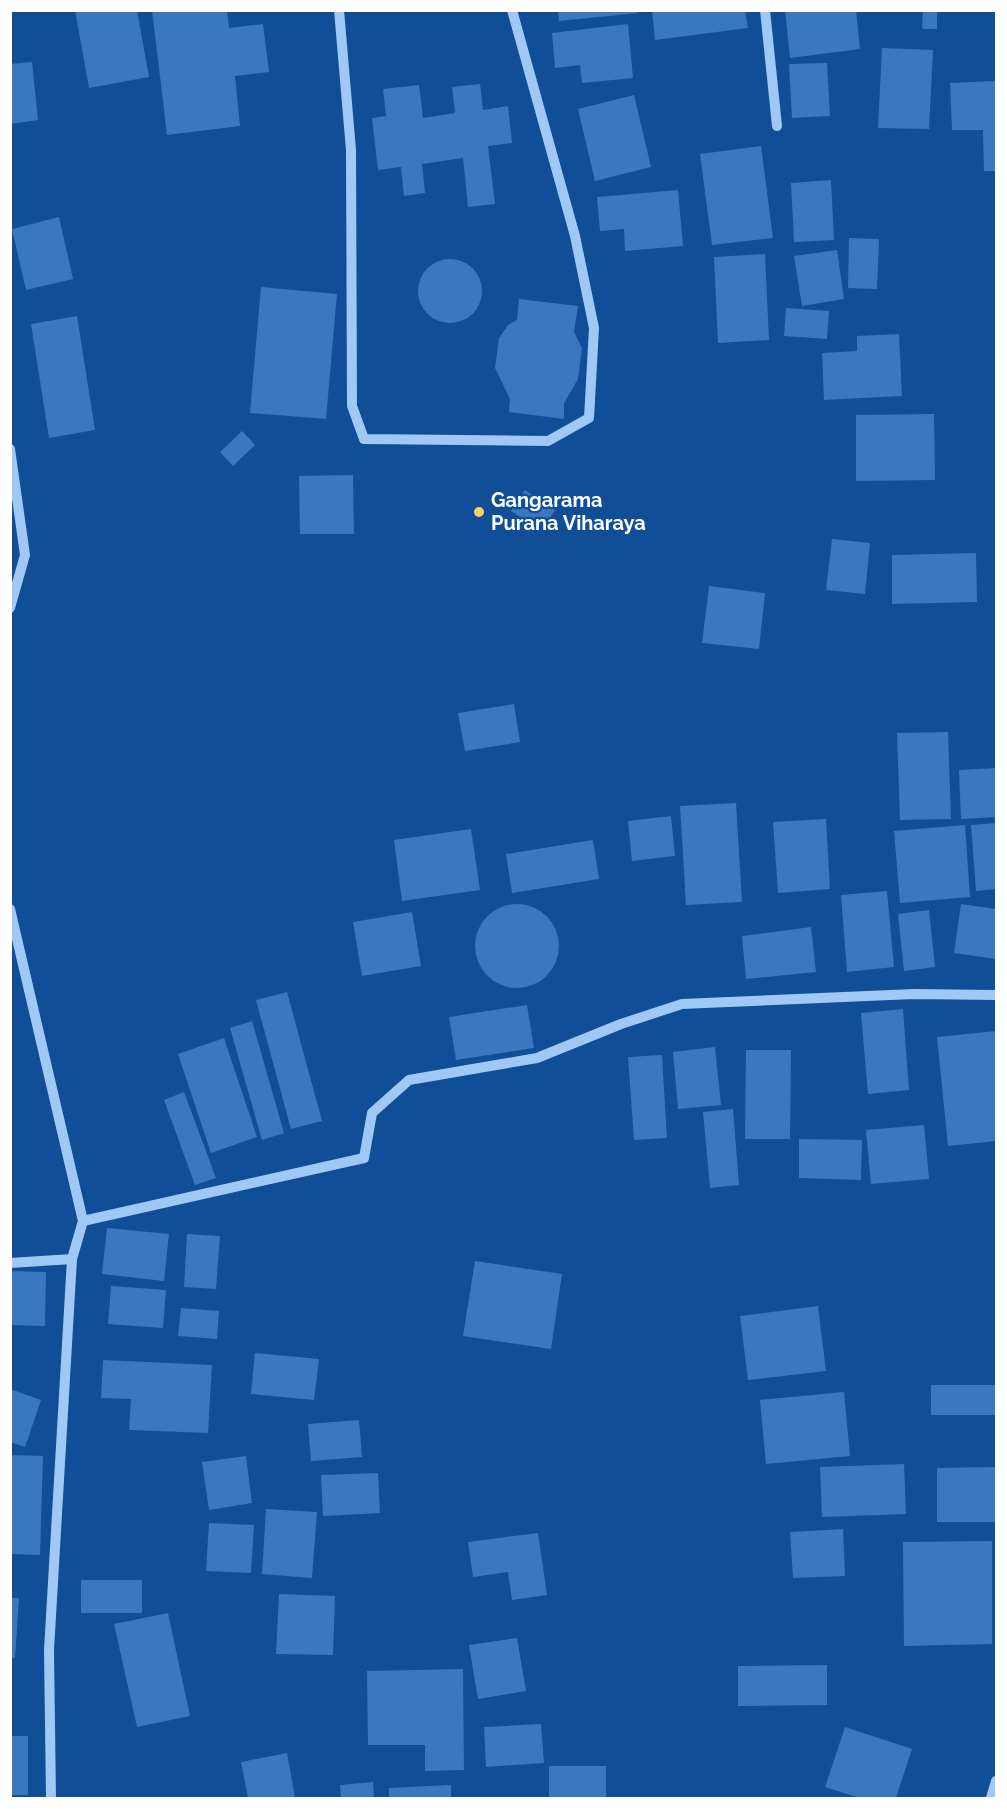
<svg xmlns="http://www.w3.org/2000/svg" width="1007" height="1809" viewBox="0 0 1007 1809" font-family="Raleway,sans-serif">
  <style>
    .building { fill: #3977bf }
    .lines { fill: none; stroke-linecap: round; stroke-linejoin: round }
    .minor { stroke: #a0c8f4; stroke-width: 10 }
    .poi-dot { fill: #ffce63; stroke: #104e97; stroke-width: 2 }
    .labels { text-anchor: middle; stroke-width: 4.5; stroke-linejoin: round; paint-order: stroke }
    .poi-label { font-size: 20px; font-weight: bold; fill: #fff; stroke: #104e97; text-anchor: start }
  </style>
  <rect width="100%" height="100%" fill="#104e97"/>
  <g class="building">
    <path d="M 75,10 L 137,10 L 149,77 L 89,88 Z"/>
    <path d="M 152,10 L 227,10 L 229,28 L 263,24 L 269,72 L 235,76 L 240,126 L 167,135 Z"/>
    <path d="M 558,10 L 637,10 L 638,13 L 559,21 Z"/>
    <path d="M 652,10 L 745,10 L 748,28 L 655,40 Z"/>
    <path d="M 785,10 L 856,10 L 860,49 L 790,58 Z"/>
    <path d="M 923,10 L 937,10 L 937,29 L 922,29 Z"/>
    <path d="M 628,24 L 633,78 L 582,83 L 580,65 L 555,68 L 552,33 Z"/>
    <path d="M 882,48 L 933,50 L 929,129 L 878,128 Z"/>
    <path d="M 32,62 L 38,120 L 10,124 L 10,64 Z"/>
    <path d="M 827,63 L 830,116 L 792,118 L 789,64 Z"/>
    <path d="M 996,81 L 996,171 L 984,171 L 983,130 L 952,130 L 950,83 Z"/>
    <path d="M 480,84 L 483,110 L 508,106 L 512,143 L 488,146 L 495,204 L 468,207 L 463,158 L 422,164 L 425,193 L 404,196 L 401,167 L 378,170 L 372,118 L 386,116 L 383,89 L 419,85 L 423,118 L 455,113 L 452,87 Z"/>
    <path d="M 634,95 L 651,167 L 595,181 L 578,109 Z"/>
    <path d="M 761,146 L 773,238 L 712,245 L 700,154 Z"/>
    <path d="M 831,180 L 834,240 L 794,242 L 791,183 Z"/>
    <path d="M 678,190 L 683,246 L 625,251 L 624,229 L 600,231 L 597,197 Z"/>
    <path d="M 59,217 L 73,279 L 26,290 L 12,229 Z"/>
    <path d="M 849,238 L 879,239 L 877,289 L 848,288 Z"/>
    <path d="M 837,250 L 844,299 L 802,306 L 794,256 Z"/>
    <path d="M 765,254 L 769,340 L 718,343 L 714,257 Z"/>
    <circle cx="450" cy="291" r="32"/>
    <path d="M 261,287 L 337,294 L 326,419 L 250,413 Z"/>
    <path d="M 519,299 L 578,306 L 574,332 L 582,348 L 578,379 L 564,403 L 564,419 L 509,412 L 510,399 L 495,368 L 499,338 L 508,325 L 517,320 Z"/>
    <path d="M 786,308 L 829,311 L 827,339 L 784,336 Z"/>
    <path d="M 77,316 L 95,430 L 49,438 L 31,324 Z"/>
    <path d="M 899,334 L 902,396 L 824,400 L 822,353 L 857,351 L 857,336 Z"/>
    <path d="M 934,414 L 935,480 L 856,481 L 856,415 Z"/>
    <path d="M 242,431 L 255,445 L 233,466 L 220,452 Z"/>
    <path d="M 353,475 L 354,534 L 300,534 L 299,476 Z"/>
    <path d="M 525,490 L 555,510 L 541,532 L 511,511 Z"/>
    <path d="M 832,539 L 870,543 L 865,594 L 826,590 Z"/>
    <path d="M 976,553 L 977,602 L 892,604 L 892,555 Z"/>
    <path d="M 709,586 L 765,593 L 759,649 L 702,643 Z"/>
    <path d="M 514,704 L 520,742 L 465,751 L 458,713 Z"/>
    <path d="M 948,732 L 951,819 L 900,820 L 897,733 Z"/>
    <path d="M 996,768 L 996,817 L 961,819 L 959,770 Z"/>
    <path d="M 736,803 L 742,902 L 686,905 L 680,806 Z"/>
    <path d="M 671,816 L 675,856 L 632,861 L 628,821 Z"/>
    <path d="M 826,819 L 830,889 L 778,893 L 773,822 Z"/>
    <path d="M 996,823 L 996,889 L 976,891 L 971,825 Z"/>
    <path d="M 965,825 L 970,897 L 900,903 L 894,831 Z"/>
    <path d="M 471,829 L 480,890 L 402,901 L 394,840 Z"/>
    <path d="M 593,840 L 599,879 L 512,893 L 506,854 Z"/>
    <path d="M 887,891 L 894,967 L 847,972 L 841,895 Z"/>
    <circle cx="517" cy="946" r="42"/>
    <path d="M 961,904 L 996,909 L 996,959 L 954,953 Z"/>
    <path d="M 929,910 L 935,967 L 904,971 L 898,914 Z"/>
    <path d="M 412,912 L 421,966 L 362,976 L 353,922 Z"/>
    <path d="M 811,927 L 816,972 L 746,979 L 742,936 Z"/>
    <path d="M 287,992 L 322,1121 L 291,1129 L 256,1000 Z"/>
    <path d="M 527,1005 L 534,1048 L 456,1060 L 449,1017 Z"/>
    <path d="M 903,1009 L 909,1090 L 868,1094 L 861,1013 Z"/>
    <path d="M 252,1021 L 284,1133 L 262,1140 L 230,1028 Z"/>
    <path d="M 996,1031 L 996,1141 L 948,1146 L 937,1037 Z"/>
    <path d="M 224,1038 L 257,1137 L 211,1153 L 178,1054 Z"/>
    <path d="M 715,1047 L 721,1105 L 678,1109 L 673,1052 Z"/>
    <path d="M 746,1050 L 791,1050 L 790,1139 L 745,1139 Z"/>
    <path d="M 662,1055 L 667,1138 L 634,1140 L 628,1057 Z"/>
    <path d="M 184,1092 L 216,1178 L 195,1185 L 164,1100 Z"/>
    <path d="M 733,1109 L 739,1185 L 710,1188 L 703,1112 Z"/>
    <path d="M 924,1125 L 929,1179 L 871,1184 L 866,1130 Z"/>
    <path d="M 799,1139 L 862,1140 L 861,1180 L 799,1178 Z"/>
    <path d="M 107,1228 L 169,1234 L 164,1281 L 102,1274 Z"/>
    <path d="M 187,1234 L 220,1236 L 216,1289 L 184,1287 Z"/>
    <path d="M 475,1261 L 562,1274 L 551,1349 L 463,1336 Z"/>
    <path d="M 10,1271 L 46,1272 L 45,1326 L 10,1325 Z"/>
    <path d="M 111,1286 L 166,1290 L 163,1328 L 108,1324 Z"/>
    <path d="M 818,1306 L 826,1371 L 748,1380 L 740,1316 Z"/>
    <path d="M 181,1308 L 219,1311 L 217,1339 L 178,1336 Z"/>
    <path d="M 255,1353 L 319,1359 L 314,1400 L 251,1394 Z"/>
    <path d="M 103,1360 L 212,1365 L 208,1433 L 129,1430 L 131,1399 L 101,1398 Z"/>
    <rect x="931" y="1385" width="65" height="30"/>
    <path d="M 10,1389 L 41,1400 L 25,1447 L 10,1442 Z"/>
    <path d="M 844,1392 L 850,1456 L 766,1464 L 760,1400 Z"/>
    <path d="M 359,1420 L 362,1457 L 311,1461 L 308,1424 Z"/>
    <path d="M 10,1455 L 43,1456 L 40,1555 L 10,1554 Z"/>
    <path d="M 246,1456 L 252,1503 L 209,1510 L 202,1462 Z"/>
    <path d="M 904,1464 L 906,1514 L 822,1517 L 820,1467 Z"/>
    <path d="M 996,1467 L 996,1522 L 937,1522 L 937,1468 Z"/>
    <path d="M 378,1473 L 380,1513 L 323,1516 L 321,1475 Z"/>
    <path d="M 266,1509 L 317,1512 L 312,1578 L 262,1574 Z"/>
    <path d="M 209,1523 L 254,1525 L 251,1573 L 206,1571 Z"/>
    <path d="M 843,1529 L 845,1576 L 793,1578 L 790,1532 Z"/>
    <path d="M 538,1533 L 547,1595 L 512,1600 L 508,1572 L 473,1577 L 468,1542 Z"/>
    <path d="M 992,1541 L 992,1644 L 904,1646 L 903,1542 Z"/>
    <rect x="81" y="1580" width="61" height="33"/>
    <path d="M 279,1594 L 335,1596 L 333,1655 L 276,1654 Z"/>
    <path d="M 10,1598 L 19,1598 L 15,1658 L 10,1658 Z"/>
    <path d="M 168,1613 L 190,1716 L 137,1727 L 114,1624 Z"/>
    <path d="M 517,1638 L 526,1691 L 478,1699 L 469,1645 Z"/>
    <path d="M 827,1665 L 827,1705 L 738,1706 L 738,1666 Z"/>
    <path d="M 463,1669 L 464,1770 L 425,1771 L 425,1745 L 368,1745 L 367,1671 Z"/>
    <path d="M 541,1724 L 544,1763 L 486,1767 L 484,1727 Z"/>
    <path d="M 845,1727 L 912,1749 L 896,1798 L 860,1798 L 825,1787 Z"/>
    <rect x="10" y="1736" width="18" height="59"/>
    <path d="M 287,1753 L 295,1798 L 248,1798 L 241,1762 Z"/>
    <rect x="549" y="1766" width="57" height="32"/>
    <path d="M 373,1782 L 374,1798 L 341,1798 L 340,1785 Z"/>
    <path d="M 451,1785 L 451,1798 L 389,1798 L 389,1788 Z"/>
  </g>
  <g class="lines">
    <g class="minor">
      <path d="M 339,10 L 351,150 L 352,406 L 364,439 L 548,441 L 589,418 L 594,328 L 575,236 L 512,10"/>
      <path d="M 765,10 L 777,126"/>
      <path d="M 10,449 L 25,555 L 10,608"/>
      <path d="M 10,909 L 83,1221 L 72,1259 L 49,1650 L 51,1798"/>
      <path d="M 83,1221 L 364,1158 L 372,1113 L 409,1080 L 537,1058 L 621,1024 L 682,1004 L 914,994 L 996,995"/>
      <path d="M 10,1263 L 72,1259"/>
      <path d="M 991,1798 L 996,1781"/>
    </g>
  </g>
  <circle class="poi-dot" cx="479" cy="512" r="6"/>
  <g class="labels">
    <g class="poi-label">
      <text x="491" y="507">Gangarama<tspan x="491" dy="23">Purana Viharaya</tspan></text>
    </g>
  </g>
  <rect width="1007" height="1809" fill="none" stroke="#ffffff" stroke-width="24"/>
</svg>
